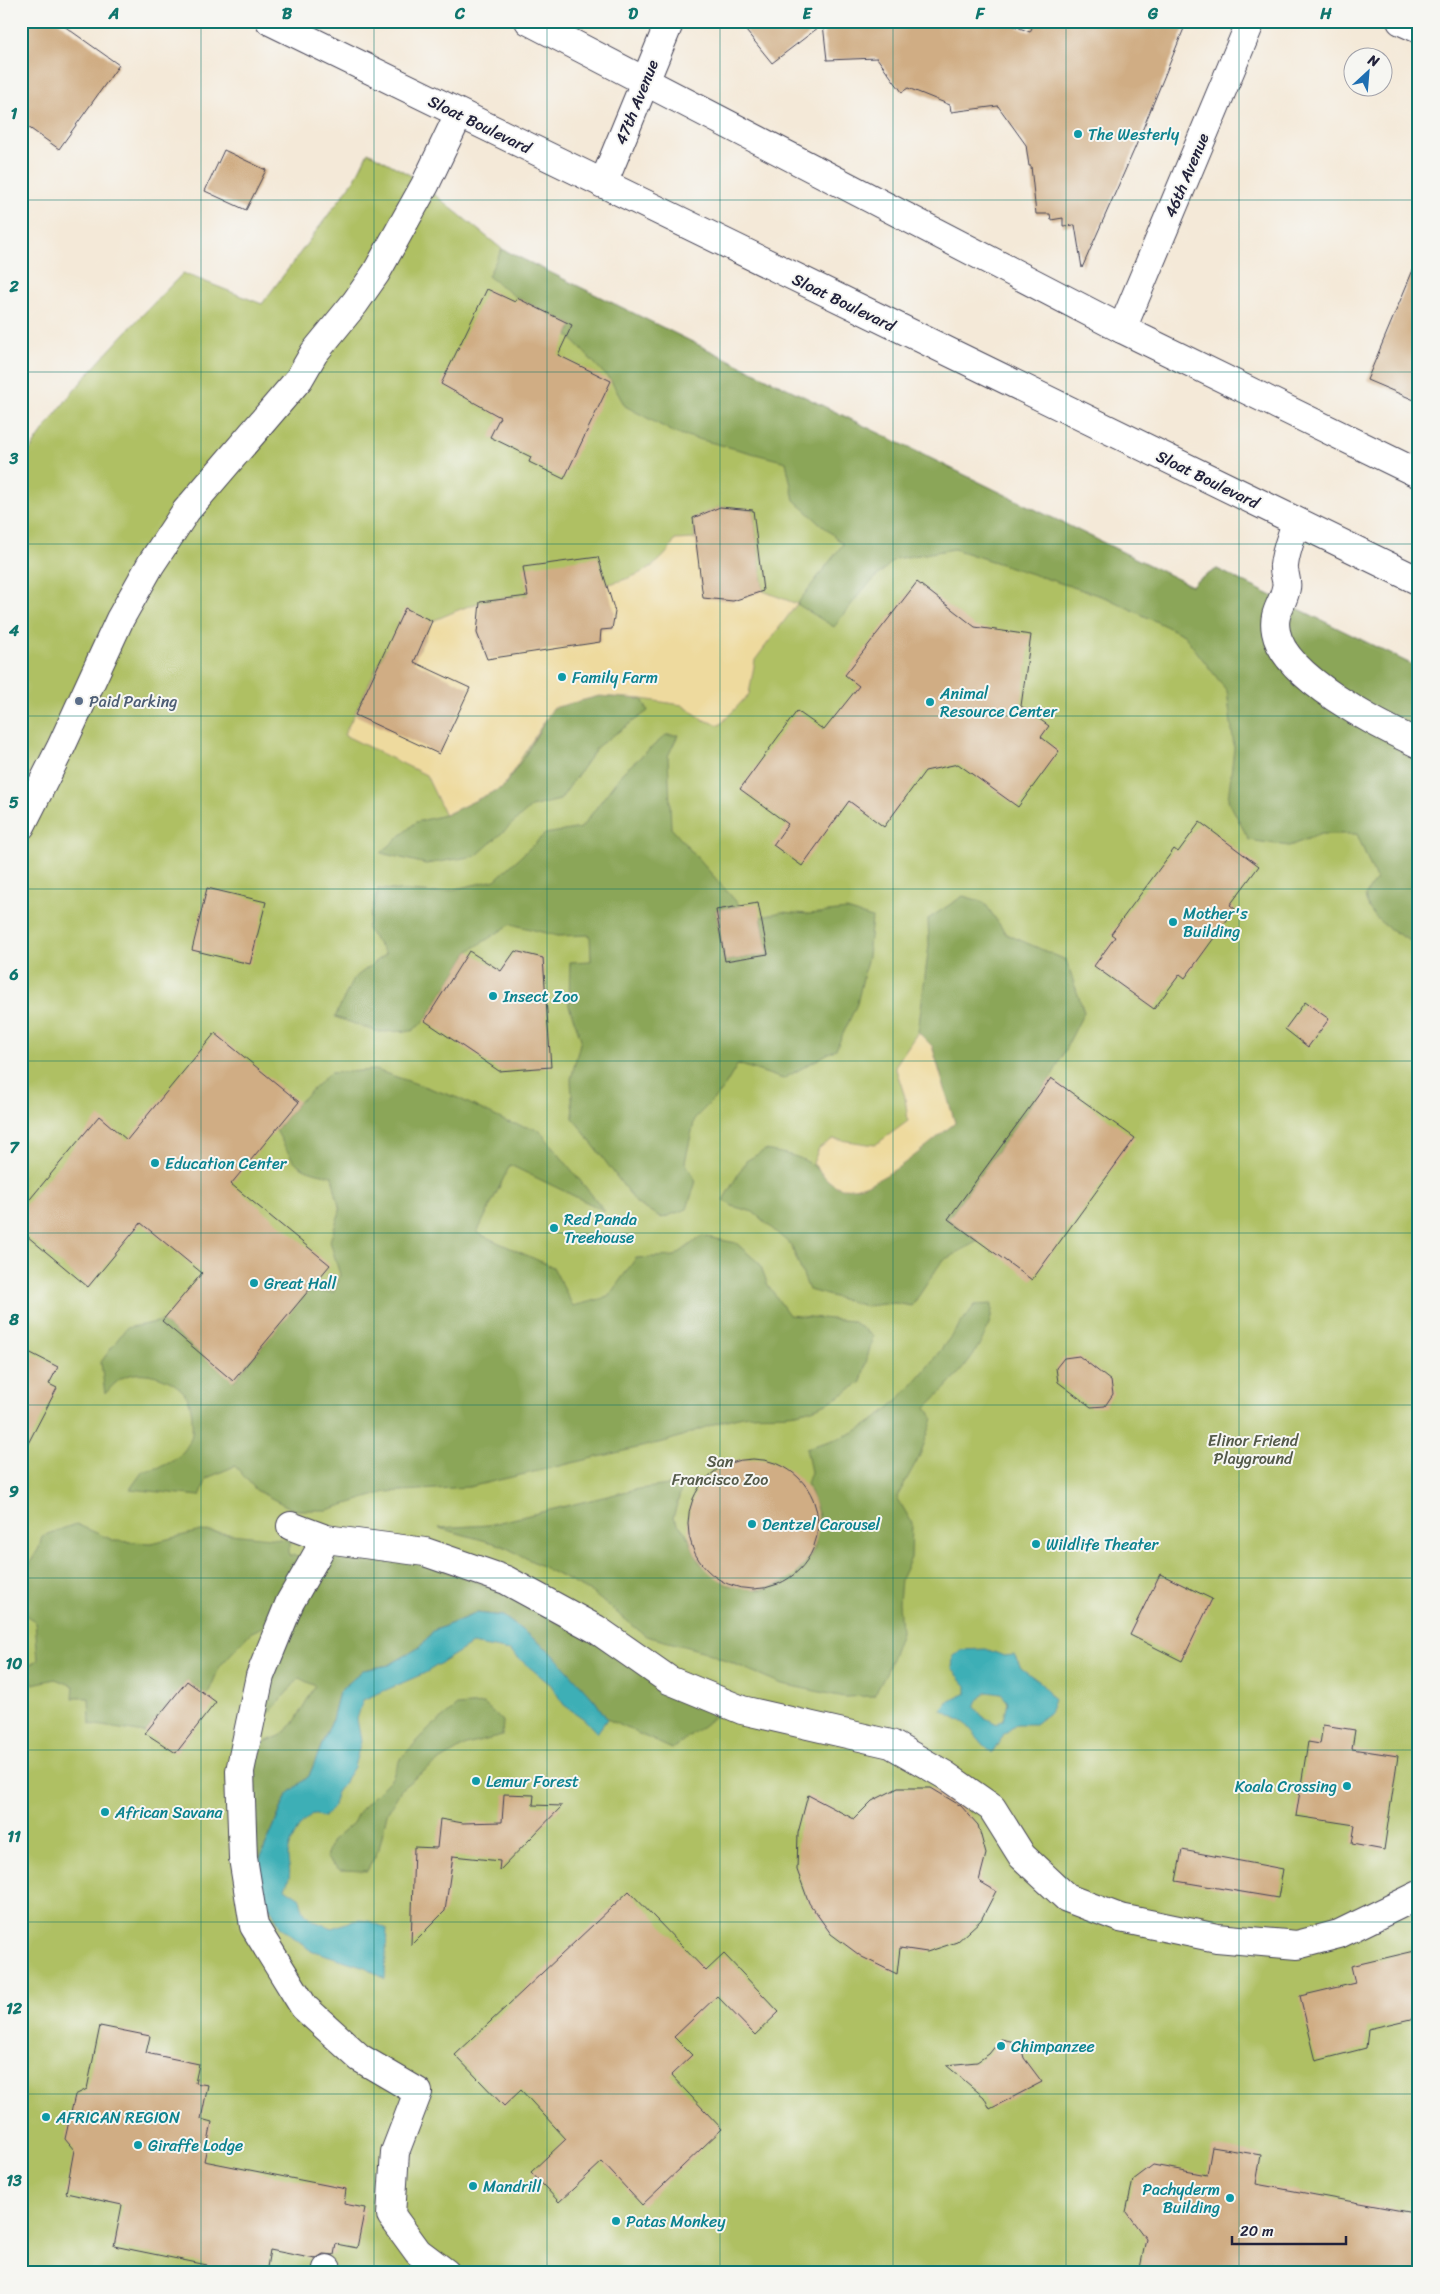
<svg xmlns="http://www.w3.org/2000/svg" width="1440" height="2294" viewBox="0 0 1440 2294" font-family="Sriracha,sans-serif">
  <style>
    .green { fill: #afc063; stroke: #68714f }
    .forest { fill: #8ba659; stroke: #56644a }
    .sand { fill: #eeda9e; stroke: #887e6c }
    .water { fill: #3dafb6; stroke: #306878; fill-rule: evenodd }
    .building { fill: #d0ad84 }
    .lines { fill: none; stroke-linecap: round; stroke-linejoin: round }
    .minor-casing { stroke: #424053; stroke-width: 30 }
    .minor { stroke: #fff; stroke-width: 28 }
    .grid { fill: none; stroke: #0f766e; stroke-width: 1; stroke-opacity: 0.55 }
    .culture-dot { fill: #0f9aa8; stroke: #f6f6f2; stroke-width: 2 }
    .service-dot { fill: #5c6f8a; stroke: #f6f6f2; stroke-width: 2 }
    .labels { text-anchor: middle; stroke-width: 4; stroke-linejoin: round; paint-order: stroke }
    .street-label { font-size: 16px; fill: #22223b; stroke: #f6f6f2 }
    .culture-label { font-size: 16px; fill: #0d838f; stroke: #f6f6f2; text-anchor: start }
    .service-label { font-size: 16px; fill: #4e5e75; stroke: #f6f6f2; text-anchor: start }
    .park-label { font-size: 16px; fill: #535949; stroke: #f6f6f2 }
    .neatline { fill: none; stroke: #0f766e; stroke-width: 2 }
    .grid-label { font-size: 16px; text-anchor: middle; font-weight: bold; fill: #0f766e }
  </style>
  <rect width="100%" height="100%" fill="#f6f6f2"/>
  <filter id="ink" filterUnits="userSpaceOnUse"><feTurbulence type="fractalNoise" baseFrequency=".02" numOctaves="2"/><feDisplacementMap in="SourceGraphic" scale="10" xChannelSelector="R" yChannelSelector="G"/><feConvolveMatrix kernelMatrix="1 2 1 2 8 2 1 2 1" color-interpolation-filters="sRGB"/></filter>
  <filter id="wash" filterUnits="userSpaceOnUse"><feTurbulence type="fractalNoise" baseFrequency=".0096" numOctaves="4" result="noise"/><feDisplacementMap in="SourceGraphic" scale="20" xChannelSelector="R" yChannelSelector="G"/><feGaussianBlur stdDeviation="1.12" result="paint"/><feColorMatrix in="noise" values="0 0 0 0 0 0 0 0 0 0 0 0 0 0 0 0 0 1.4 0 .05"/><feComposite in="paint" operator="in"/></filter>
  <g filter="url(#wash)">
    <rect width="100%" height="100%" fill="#f4e9d8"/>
    <path class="green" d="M 368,152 L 410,175 L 502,249 L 1192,586 L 1195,582 L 1217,569 L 1419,668 L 1419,2273 L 21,2273 L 21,465 C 64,393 125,333 183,273 L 262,304 L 355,179 Z"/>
    <g class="forest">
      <path d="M 502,249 L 1192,586 L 1195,582 L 1217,569 L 1419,668 L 1419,946 C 1398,933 1369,922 1365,896 L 1376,879 L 1357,834 L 1321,834 L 1289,846 L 1249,840 L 1228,800 L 1234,748 L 1227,691 L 1184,635 L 1107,598 L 954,549 L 895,559 L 861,592 L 834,627 L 797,604 L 843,544 L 794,500 L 786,462 L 675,433 L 625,406 L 611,381 L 568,335 L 572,325 L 517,298 L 488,276 Z"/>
      <path d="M 599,696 L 642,699 L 648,711 L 598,746 L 560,800 L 531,807 L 476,856 L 426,864 L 381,853 L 416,822 L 445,815 L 503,787 L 525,756 L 552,708 Z"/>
      <path d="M 666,735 L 678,735 L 668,756 L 671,828 L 740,906 L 716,910 L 725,961 L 768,954 L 761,917 L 781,912 L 809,914 L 847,910 L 872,918 L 868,956 L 857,1004 L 836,1049 L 783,1079 L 738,1064 L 722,1091 L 695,1118 L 685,1162 L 696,1181 L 687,1209 L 662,1218 L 637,1204 L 573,1118 L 571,1079 L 581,1039 L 569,1006 L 570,962 L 591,961 L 590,935 L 557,936 L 511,924 L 469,951 L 425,1021 L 412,1031 L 378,1032 L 335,1017 L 353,979 L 386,954 L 367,929 L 378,889 L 437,893 L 495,880 L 545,834 L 581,828 L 623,772 Z"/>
      <path d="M 963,896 L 984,902 L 1006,934 L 1066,960 L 1084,1012 L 1051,1078 L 948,1219 L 978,1241 L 942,1261 L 912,1306 L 894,1303 L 866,1306 L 809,1290 L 791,1245 L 753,1212 L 732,1206 L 723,1200 L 746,1161 L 765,1150 C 791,1155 807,1156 825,1177 L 932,1141 L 955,1123 L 932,1046 L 918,1032 L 929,945 L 928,919 Z"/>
      <path d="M 376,1070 L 458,1098 L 507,1122 L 539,1130 L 605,1211 L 510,1165 L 477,1233 L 553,1267 L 573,1306 L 608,1297 L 636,1258 L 675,1256 L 702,1236 L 736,1243 L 760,1264 L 768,1285 L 789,1315 L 852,1321 L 873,1336 L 861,1382 C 839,1397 823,1408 796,1413 C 779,1416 760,1413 743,1416 C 716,1421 693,1433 667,1441 L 469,1487 L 386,1492 L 327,1510 L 294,1510 L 256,1490 L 235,1466 L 207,1478 L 200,1496 L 130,1489 L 143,1471 C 164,1468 183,1459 191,1438 C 193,1433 192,1425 192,1419 C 192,1411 190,1400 185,1394 C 174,1379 147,1370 129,1375 C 119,1378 112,1386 105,1394 L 101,1362 L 126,1328 L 162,1321 L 234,1381 L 306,1292 L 334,1292 L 340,1275 L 330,1241 L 340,1211 L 332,1176 C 293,1169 294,1163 276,1130 L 299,1102 L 330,1073 Z"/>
      <path d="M 992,1304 C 994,1340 951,1384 926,1407 L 933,1419 L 920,1455 L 897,1497 L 912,1523 L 911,1558 L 901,1579 L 899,1602 L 901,1632 L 886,1674 L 874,1696 L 844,1697 L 782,1684 L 706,1652 L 646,1636 L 591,1592 L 501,1545 L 439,1528 L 488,1525 L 632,1490 L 683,1483 L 673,1518 L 686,1533 L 700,1563 L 727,1585 L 762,1590 L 794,1578 L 814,1550 L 819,1516 L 807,1484 L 811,1472 L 806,1448 C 826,1442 852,1436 870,1423 C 913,1393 943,1345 975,1305 Z"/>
      <path d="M 76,1524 L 115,1541 L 151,1543 L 201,1531 L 289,1540 L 289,1555 L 308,1557 L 283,1588 L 266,1625 L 250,1633 L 220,1666 L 207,1696 L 187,1681 L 145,1733 L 90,1724 L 89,1698 L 73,1698 L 74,1686 L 55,1679 L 33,1684 L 24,1669 L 38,1660 L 35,1621 L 25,1615 L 22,1576 L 39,1548 L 42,1536 Z"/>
      <path d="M 330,1550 L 418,1561 L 498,1590 L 721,1712 L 672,1749 L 607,1719 L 595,1701 L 549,1651 L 503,1616 L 477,1613 L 433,1631 L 420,1647 L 389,1665 L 363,1670 L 339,1692 L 332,1720 L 309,1776 L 287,1795 L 257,1866 L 249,1827 L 254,1746 L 280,1736 L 294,1723 L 315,1686 L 299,1678 L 271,1711 L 259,1717 L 280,1648 Z"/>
      <path d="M 484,1704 L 503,1721 L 502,1736 L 466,1745 L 428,1768 L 402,1788 L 387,1814 L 379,1849 L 367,1871 L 340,1870 L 326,1858 L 331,1842 L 353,1823 L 359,1811 L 392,1778 L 400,1759 L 430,1728 L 457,1706 Z"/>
    </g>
    <g class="sand">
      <path d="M 720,507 L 753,510 L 763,591 L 797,604 L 755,660 L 749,694 L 720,725 L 704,720 L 682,705 L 642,699 L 599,696 L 553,708 L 503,787 L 445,815 L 426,775 L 344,735 L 386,649 L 399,641 L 419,650 L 432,621 C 448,615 463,607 479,603 C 535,587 645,601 675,540 L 695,539 L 693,518 Z"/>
      <path d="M 918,1032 L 932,1046 L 955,1123 C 929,1143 877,1193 842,1188 C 831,1186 820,1172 813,1163 L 819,1148 L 833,1139 L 875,1145 L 908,1121 L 905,1097 L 895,1066 Z"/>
    </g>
    <g class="water">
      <path d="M 477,1613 L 503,1616 L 550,1651 L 595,1701 L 607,1719 L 597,1733 L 584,1719 L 564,1705 L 551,1685 L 510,1651 L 472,1644 L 425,1673 L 363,1700 L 357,1719 L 361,1741 L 354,1767 L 336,1794 L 332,1809 L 323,1817 L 312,1814 C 301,1823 292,1836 289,1850 C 285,1865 295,1868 285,1888 L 300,1898 C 304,1920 313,1921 333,1928 C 356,1919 363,1916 387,1929 L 385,1979 L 365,1967 L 310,1950 L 281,1927 L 264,1897 L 257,1866 L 287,1795 L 309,1776 L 332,1720 L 339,1692 L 363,1670 L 389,1665 L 420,1647 L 433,1631 Z"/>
      <path d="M 986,1649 L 1004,1656 L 1014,1655 L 1021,1668 L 1040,1682 L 1054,1700 L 1049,1713 L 1035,1724 L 1017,1724 L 1004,1734 L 992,1754 L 965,1723 L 941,1710 L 949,1701 L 967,1693 L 967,1686 L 952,1669 L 953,1657 L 960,1650 ZM 987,1692 L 1001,1694 L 1008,1702 L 1004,1719 L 997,1724 L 982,1716 L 975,1707 L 978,1700 Z"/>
    </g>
    <g id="blocks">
      <g class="building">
        <path d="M 21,21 L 57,21 L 119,65 L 59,149 L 21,122 Z"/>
        <path d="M 738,21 L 1001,21 L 1030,32 L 1035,21 L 1187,21 L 1135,148 L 1082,268 L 1075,225 L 1063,226 L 1063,218 L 1051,220 L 1050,214 L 1036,214 L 1031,166 L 1029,166 L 1026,145 L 998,106 L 951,112 L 950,105 L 908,88 L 902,92 L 877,58 L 827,60 L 823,24 L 772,63 Z"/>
        <path d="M 224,150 L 266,170 L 246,210 L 205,191 Z"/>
        <path d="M 1418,258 L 1419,258 L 1419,402 L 1367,380 Z"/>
        <path d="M 487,289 L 515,302 L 517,298 L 572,325 L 558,355 L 611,381 L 564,479 L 529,462 L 531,457 L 490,437 L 500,417 L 441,384 Z"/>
        <path d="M 720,507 L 753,510 L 763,591 L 733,601 L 703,598 L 693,518 Z"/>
        <path d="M 598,557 L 615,612 L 612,629 L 601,630 L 600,642 L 487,659 L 477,633 L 480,602 L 528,596 L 523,567 Z"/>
        <path d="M 917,582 L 975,627 L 1031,635 L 1021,706 L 1049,726 L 1041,737 L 1059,751 L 1018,807 L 958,764 L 925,771 L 884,827 L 849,801 L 802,866 L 773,845 L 788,824 L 740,789 L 797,711 L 824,730 L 859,686 L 845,675 Z"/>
        <path d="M 405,608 L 432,621 L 414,662 L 470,688 L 439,754 L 355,715 Z"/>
        <path d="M 1200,822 L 1259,866 L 1230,905 L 1235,909 L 1185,978 L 1180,974 L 1154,1009 L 1094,966 L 1115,937 L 1111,934 L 1174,849 L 1178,852 Z"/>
        <path d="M 207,888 L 266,902 L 250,964 L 192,950 Z"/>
        <path d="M 758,903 L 768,954 L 725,961 L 716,910 Z"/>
        <path d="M 469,951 L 501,971 L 515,951 L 543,958 L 551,1067 L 499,1071 L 425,1021 Z"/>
        <path d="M 1305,1002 L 1329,1019 L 1308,1047 L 1285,1029 Z"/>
        <path d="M 215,1033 L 299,1102 L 231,1184 L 330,1265 L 233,1381 L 162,1321 L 202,1273 L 141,1223 L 88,1287 L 21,1231 L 21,1210 L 99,1116 L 127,1140 Z"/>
        <path d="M 1051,1078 L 1135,1138 L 1032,1280 L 948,1219 Z"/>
        <path d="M 21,1348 L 58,1367 L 49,1384 L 57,1388 L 21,1457 Z"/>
        <path d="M 1079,1356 L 1111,1381 L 1113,1394 L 1105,1406 L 1091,1407 L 1058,1382 L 1056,1368 L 1064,1358 Z"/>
        <circle cx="753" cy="1524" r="65"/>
        <path d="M 1160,1574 L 1212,1599 L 1182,1661 L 1130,1635 Z"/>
        <path d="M 187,1681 L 216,1702 L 176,1753 L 145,1733 Z"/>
        <path d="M 1323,1725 L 1355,1730 L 1352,1749 L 1398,1756 L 1384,1850 L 1352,1844 L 1355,1825 L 1296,1816 L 1308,1742 L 1320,1744 Z"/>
        <path d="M 898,1788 L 931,1788 L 961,1806 L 978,1825 L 986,1854 L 979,1881 L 996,1891 L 981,1920 L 957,1942 L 927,1952 L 900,1948 L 897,1974 L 862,1957 L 831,1934 L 809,1903 L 797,1870 L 798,1833 L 808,1795 L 854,1819 L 872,1801 Z"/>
        <path d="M 504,1794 L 534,1795 L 533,1805 L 562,1806 L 499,1871 L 500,1861 L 453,1856 L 445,1911 L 411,1945 L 414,1847 L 437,1848 L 440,1819 L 463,1823 L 502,1822 Z"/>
        <path d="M 1182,1850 L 1283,1869 L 1278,1898 L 1176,1881 Z"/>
        <path d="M 629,1891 L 706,1971 L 724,1954 L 779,2012 L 755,2035 L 717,1996 L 674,2037 L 692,2055 L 671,2075 L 722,2129 L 642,2205 L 602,2162 L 559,2202 L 531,2172 L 566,2139 L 521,2090 L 504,2106 L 455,2055 Z"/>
        <path d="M 1419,1950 L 1419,2017 L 1368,2029 L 1366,2048 L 1316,2061 L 1300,1996 L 1355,1983 L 1351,1966 Z"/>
        <path d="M 100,2026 L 150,2036 L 146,2053 L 199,2064 L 195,2083 L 208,2085 L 201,2119 L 212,2122 L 204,2161 L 346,2189 L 344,2204 L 365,2208 L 357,2248 L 336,2244 L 334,2255 L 323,2254 L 315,2259 L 270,2250 L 266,2273 L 205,2273 L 207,2265 L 114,2246 L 122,2205 L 66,2193 L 74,2150 L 65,2139 L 75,2095 L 87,2089 Z"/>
        <path d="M 1001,2039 L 1020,2043 L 1024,2058 L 1042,2082 L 990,2109 L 984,2097 L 946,2065 L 977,2062 L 989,2054 Z"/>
        <path d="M 1212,2147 L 1261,2155 L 1256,2184 L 1419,2214 L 1419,2273 L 1139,2273 L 1146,2239 L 1126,2212 L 1133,2180 L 1153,2165 L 1207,2175 Z"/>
      </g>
    </g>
  </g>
  <g filter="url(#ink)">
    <use href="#blocks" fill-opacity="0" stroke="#424053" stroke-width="1"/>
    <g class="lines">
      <defs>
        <g id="minor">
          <path d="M 270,21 L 1419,581"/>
          <path d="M 529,21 L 1122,329 L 1419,474"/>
          <path d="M 1401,21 L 1419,29"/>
          <path d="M 603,184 L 670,21"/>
          <path d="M 1122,329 L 1251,21"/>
          <path d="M 1296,522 C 1292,536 1285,552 1284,566 C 1283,573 1288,581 1286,588 C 1283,605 1272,612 1276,632 C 1284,677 1380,726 1419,744"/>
          <path d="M 21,826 L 61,747 L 120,619 L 151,564 L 186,511 L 299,379 L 314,353 L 355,303 L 376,273 L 425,185 L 459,114"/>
          <path d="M 291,1526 L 326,1539 L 425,1552 L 506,1580 L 596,1629 L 669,1680 L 742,1710 L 891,1744 L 945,1775 L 992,1808 L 1022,1856 L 1067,1898 L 1120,1918 L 1217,1938 L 1297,1945 L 1339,1934 L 1419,1895"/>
          <path d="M 326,1539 L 290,1602 L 260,1676 L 240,1771 L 243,1858 L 254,1926 L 304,2007 L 360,2058 L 418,2092 L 395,2152 L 391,2215 L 418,2252 L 446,2273"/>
          <path d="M 326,2273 L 327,2269"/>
        </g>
      </defs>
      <use href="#minor" class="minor-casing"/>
      <use href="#minor" class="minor"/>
    </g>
  </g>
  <path class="grid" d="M 201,21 L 201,2273M 374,21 L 374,2273M 547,21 L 547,2273M 720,21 L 720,2273M 893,21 L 893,2273M 1066,21 L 1066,2273M 1239,21 L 1239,2273M 21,200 L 1419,200M 21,372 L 1419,372M 21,544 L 1419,544M 21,716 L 1419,716M 21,889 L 1419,889M 21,1061 L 1419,1061M 21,1233 L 1419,1233M 21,1405 L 1419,1405M 21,1578 L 1419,1578M 21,1750 L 1419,1750M 21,1922 L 1419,1922M 21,2094 L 1419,2094"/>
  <g class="culture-dot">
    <circle cx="1078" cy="134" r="5"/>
    <circle cx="562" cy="677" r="5"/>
    <circle cx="930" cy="702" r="5"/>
    <circle cx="1173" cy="922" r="5"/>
    <circle cx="493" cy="996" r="5"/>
    <circle cx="155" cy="1163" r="5"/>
    <circle cx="554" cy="1228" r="5"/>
    <circle cx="254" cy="1283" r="5"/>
    <circle cx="752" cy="1524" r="5"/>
    <circle cx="1036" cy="1544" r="5"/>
    <circle cx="476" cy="1781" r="5"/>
    <circle cx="1347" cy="1786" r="5"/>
    <circle cx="105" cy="1812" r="5"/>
    <circle cx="1001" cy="2046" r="5"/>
    <circle cx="46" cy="2117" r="5"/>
    <circle cx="138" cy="2145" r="5"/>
    <circle cx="473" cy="2186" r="5"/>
    <circle cx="1230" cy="2198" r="5"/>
    <circle cx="616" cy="2221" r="5"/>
  </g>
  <circle class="service-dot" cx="79" cy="701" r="5"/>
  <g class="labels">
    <g class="street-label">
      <text transform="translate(636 102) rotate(-68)" y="6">47th Avenue</text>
      <text transform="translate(480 124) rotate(26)" y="6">Sloat Boulevard</text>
      <text transform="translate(1186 175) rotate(-67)" y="6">46th Avenue</text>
      <text transform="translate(844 302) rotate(26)" y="6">Sloat Boulevard</text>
      <text transform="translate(1208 479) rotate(26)" y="6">Sloat Boulevard</text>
    </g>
    <g class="culture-label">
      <text x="1088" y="140">The Westerly</text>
      <text x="572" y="683">Family Farm</text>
      <text x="940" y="699">Animal<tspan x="940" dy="18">Resource Center</tspan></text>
      <text x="1183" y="919">Mother's<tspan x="1183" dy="18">Building</tspan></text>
      <text x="503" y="1002">Insect Zoo</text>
      <text x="165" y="1169">Education Center</text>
      <text x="564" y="1225">Red Panda<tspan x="564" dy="18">Treehouse</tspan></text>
      <text x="264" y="1289">Great Hall</text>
      <text x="762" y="1530">Dentzel Carousel</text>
      <text x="1046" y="1550">Wildlife Theater</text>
      <text x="486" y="1787">Lemur Forest</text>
      <text x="1337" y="1792" text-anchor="end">Koala Crossing</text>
      <text x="115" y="1818">African Savana</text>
      <text x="1011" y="2052">Chimpanzee</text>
      <text x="56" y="2123">AFRICAN REGION</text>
      <text x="148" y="2151">Giraffe Lodge</text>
      <text x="483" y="2192">Mandrill</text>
      <text x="1220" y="2195" text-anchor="end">Pachyderm<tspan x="1220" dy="18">Building</tspan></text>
      <text x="626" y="2227">Patas Monkey</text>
    </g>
    <g class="service-label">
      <text x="89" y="707">Paid Parking</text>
    </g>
    <g class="park-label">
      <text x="1253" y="1446">Elinor Friend<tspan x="1253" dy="18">Playground</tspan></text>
      <text x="720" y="1467">San<tspan x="720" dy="18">Francisco Zoo</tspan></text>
    </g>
  </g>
  <rect width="1440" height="2294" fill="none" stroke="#f6f6f2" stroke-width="55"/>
  <g transform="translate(1368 72) rotate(26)"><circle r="24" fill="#f6f6f2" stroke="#a1a1a9"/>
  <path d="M0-4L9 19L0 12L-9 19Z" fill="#1f6fb2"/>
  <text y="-8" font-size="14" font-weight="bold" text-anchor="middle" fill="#22223b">N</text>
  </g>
  <path d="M1232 2236v8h114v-8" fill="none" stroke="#22223b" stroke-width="2.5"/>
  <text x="1240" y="2236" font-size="15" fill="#22223b" stroke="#f6f6f2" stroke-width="4" paint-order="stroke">20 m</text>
  <rect x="28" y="28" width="1384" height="2238" class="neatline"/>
  <g class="grid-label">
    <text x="114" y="19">A</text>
    <text x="287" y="19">B</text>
    <text x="460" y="19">C</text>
    <text x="633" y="19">D</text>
    <text x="807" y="19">E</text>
    <text x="980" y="19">F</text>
    <text x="1153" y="19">G</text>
    <text x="1326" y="19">H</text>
    <text x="14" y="119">1</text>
    <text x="14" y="292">2</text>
    <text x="14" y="464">3</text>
    <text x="14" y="636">4</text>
    <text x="14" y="808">5</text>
    <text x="14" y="980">6</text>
    <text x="14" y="1153">7</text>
    <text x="14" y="1325">8</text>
    <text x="14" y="1497">9</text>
    <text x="14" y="1669">10</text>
    <text x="14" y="1842">11</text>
    <text x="14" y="2014">12</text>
    <text x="14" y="2186">13</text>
  </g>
</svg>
